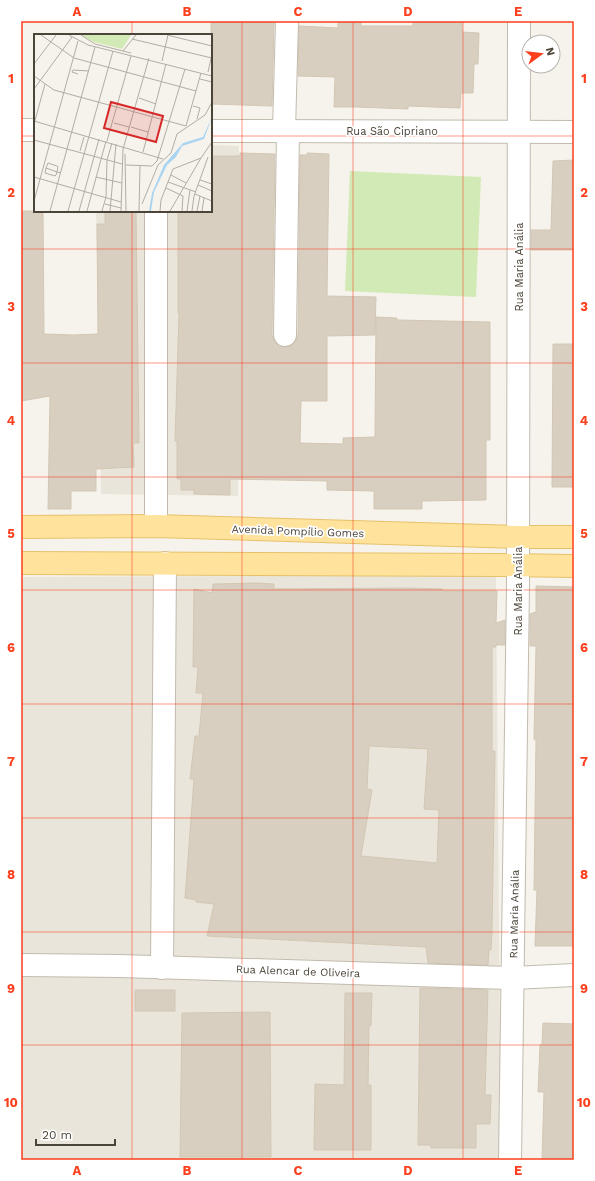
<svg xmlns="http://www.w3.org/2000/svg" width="595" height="1181" viewBox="0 0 595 1181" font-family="'Work Sans',sans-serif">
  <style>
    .residential { fill: #eae5da }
    .green { fill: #d2eab5 }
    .building { fill: #d8cfc1; stroke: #d3c7b4; fill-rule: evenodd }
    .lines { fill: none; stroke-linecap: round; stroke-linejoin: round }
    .minor-casing { stroke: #c2bbae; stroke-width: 24 }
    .major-casing { stroke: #e6c16a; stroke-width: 24 }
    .minor { stroke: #fff; stroke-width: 22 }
    .major { stroke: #ffe39c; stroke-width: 22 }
    .grid { fill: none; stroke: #fc3f1d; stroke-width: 1; stroke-opacity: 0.55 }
    .labels { text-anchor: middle; stroke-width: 3.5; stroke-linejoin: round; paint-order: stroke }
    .street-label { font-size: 11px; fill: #4b4439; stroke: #fff }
    .inset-road { fill: none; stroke: #b2ada4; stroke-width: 1 }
    .view { fill: #d62828; fill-opacity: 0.15; stroke: #d62828; stroke-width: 2 }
    .inset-edge { fill: none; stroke: #4b4439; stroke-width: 2 }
    .neatline { fill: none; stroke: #fc3f1d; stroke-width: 1.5 }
    .grid-label { font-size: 13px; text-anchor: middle; font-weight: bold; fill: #fc3f1d }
  </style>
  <rect width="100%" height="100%" fill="#f6f3ec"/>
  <g class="residential">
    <path d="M 211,145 L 239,146 L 238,496 L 101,494 L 96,211 L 211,211 Z"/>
    <path d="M 496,575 L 501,1160 L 21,1160 L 21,577 Z"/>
  </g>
  <path class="green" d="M 350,171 L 481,177 L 476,297 L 345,291 Z"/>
  <g class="building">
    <path d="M 211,21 L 274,21 L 272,106 L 212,104 L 212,101 L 211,101 Z"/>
    <path d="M 338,21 L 361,21 L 361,26 L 413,26 L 413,21 L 462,21 L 462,32 L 479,33 L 478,64 L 474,64 L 473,93 L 461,93 L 460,108 L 408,106 L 408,109 L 356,107 L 334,107 L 335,77 L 298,76 L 299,26 L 338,28 Z"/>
    <path d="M 240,153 L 275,154 L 272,335 L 274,341 L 279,346 L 284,347 L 291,346 L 295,342 L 298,335 L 300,155 L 307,155 L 307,153 L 329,154 L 327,296 L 376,297 L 375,335 L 327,336 L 327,401 L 301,401 L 300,443 L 343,444 L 343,438 L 375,437 L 376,317 L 397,318 L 397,320 L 490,322 L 490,440 L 486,440 L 486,500 L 422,501 L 422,509 L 374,509 L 374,491 L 327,490 L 327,481 L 230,479 L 230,495 L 194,494 L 194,490 L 181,490 L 181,479 L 177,479 L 177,441 L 175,441 L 179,313 L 178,313 L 178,211 L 211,211 L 211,156 L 240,156 Z"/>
    <path d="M 574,160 L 574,250 L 531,250 L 531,230 L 551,230 L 553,161 Z"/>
    <path d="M 21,211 L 43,211 L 44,334 L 74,335 L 98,334 L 97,224 L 105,224 L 105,211 L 136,211 L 139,443 L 133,443 L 134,467 L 96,469 L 96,491 L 71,491 L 71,509 L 48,509 L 50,396 L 21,401 Z"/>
    <path d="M 553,344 L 574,344 L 574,487 L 552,487 Z"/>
    <path d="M 256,583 L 274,584 L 274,589 L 406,588 L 442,589 L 442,591 L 497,591 L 496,623 L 505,620 L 505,645 L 496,645 L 496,647 L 492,647 L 492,751 L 495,751 L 492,931 L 491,950 L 489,950 L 488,965 L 428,963 L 426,947 L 207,936 L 214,904 L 196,902 L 196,900 L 185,898 L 194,779 L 190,779 L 195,736 L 199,736 L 203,693 L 196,693 L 198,667 L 193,667 L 194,589 L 212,593 L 213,584 ZM 369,746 L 428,749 L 424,809 L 439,810 L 437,863 L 361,856 L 372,790 L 367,789 Z"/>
    <path d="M 536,586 L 574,587 L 574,946 L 535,946 L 537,890 L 534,890 L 536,740 L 534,739 L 536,646 L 530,646 L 530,614 L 536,612 Z"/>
    <path d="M 420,988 L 488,990 L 485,1095 L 491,1095 L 490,1124 L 476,1124 L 476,1148 L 431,1148 L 431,1145 L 418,1145 Z"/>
    <rect x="135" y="990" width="40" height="21"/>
    <path d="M 345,993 L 372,993 L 371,1026 L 369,1025 L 368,1085 L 371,1085 L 371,1150 L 314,1150 L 315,1084 L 344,1085 Z"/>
    <path d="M 270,1012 L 271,1157 L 180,1157 L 182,1013 Z"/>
    <path d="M 543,1023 L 574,1024 L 574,1160 L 542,1160 L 544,1092 L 538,1092 L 540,1045 L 542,1045 Z"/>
  </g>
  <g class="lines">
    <defs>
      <g id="minor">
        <path d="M 21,130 L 35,130"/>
        <path d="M 211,131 L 574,132"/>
        <path d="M 284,131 L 287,21"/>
        <path d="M 156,211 L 156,526"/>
        <path d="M 285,335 L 288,131"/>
        <path d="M 21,965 L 120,966 L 513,978 L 574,975"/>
        <path d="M 162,968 L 165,563"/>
        <path d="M 510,1160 L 518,585 L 519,21"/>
      </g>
      <g id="major">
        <path d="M 21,527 L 156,526 L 518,537 L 574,537"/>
        <path d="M 21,563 L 502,565 L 574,566"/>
      </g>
    </defs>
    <use href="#minor" class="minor-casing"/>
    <use href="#major" class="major-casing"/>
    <use href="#minor" class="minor"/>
    <use href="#major" class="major"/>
  </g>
  <path class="grid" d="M 132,21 L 132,35M 242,21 L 242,1160M 353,21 L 353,1160M 463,21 L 463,1160M 21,136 L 35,136M 211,136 L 574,136M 132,211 L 132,1160M 21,249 L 574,249M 21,363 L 574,363M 21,477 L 574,477M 21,590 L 574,590M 21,704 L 574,704M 21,818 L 574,818M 21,932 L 574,932M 21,1045 L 574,1045"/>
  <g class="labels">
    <g class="street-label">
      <text x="392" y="135">Rua São Cipriano</text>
      <text transform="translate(519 267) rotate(-90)" y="4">Rua Maria Anália</text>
      <text transform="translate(298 531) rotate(2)" y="4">Avenida Pompílio Gomes</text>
      <text transform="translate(518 591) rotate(-90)" y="4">Rua Maria Anália</text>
      <text transform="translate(514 914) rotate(-89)" y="4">Rua Maria Anália</text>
      <text transform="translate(298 971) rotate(2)" y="4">Rua Alencar de Oliveira</text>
    </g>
  </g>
  <g transform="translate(34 34)">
    <rect width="178" height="178" fill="#f6f3ec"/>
    <path d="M 47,1 L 97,1 L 88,15 L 60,8 Z" fill="#d2eab5"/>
    <path d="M 178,83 L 170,105 L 148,112 L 142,123 L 133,131 L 120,158 L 117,177 L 115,177 L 118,159 L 130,131 L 149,109 L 169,103 Z" fill="#a9d4f2"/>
    <path class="inset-road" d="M 7,1 L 40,24 L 162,57M 35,1 L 54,11 L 178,42M 47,1 L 61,10 L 97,19M 133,1 L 178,12M 98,5 L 178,24M 89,17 L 102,1M 128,27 L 134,1M 0,30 L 22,1M 174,38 L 178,20M 44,40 L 38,38 L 39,36 L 55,37M 0,42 L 20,56 L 152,92M 166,45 L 178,48M 0,55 L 38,3M 105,64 L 122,70M 159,72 L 166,74 L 163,85M 0,87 L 129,125M 80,89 L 95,93M 0,90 L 11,50M 152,92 L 167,39M 97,93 L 114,98M 0,106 L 88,130M 73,107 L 97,22M 46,117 L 50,103M 109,118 L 132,30M 91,120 L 92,177M 92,131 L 118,132 L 123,127 L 151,35M 12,134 L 11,139 L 21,142 L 22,141 L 23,138 L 24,133 L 23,132 L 14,129 L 12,134 L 23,138 L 27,139M 137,141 L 152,149M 0,143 L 87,168M 62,143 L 88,149M 166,146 L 178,150M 134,148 L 162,158M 164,151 L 178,157M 132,154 L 149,162 L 148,177M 161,160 L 178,167M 0,167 L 44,7M 71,170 L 87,174M 108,170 L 124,131 L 137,119 L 143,100 L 171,81 L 178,68M 16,177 L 61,13M 34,177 L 79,17M 45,177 L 65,105M 53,177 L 72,107M 68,177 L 72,163 L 73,126 L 78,109M 76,177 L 82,110M 87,177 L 89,115 L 115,24M 105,177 L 106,132M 126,177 L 127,166 L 139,135 L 167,124 L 178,108M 136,177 L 167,124M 153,177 L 156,156M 158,177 L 160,162 L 174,123M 163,177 L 166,162M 168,177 L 170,164"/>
    <path class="view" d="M 77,68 L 129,82 L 122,108 L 70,94 Z"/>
    <rect width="178" height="178" class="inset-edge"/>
  </g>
  <rect width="595" height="1181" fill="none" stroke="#ffffff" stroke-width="44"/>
  <g transform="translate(541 54) rotate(75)"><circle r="19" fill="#ffffff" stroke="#b7b4b0"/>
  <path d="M0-3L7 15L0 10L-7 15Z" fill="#fc3f1d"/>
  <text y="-6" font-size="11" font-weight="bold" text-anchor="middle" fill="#4b4439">N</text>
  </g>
  <path d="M36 1139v6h79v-6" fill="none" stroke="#4b4439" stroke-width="2"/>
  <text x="42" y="1139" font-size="12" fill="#4b4439" stroke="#ffffff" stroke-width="3" paint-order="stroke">20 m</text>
  <rect x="22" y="22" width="551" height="1137" class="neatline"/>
  <g class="grid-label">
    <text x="77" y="16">A</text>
    <text x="187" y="16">B</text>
    <text x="298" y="16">C</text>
    <text x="408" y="16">D</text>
    <text x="518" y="16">E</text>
    <text x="11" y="83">1</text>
    <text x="584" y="83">1</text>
    <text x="11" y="197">2</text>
    <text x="584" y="197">2</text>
    <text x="11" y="311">3</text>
    <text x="584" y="311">3</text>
    <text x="11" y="425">4</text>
    <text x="584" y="425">4</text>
    <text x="11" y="538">5</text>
    <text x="584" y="538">5</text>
    <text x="11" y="652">6</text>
    <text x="584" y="652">6</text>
    <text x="11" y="766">7</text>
    <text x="584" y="766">7</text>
    <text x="11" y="879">8</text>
    <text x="584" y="879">8</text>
    <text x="11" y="993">9</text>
    <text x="584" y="993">9</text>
    <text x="11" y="1107">10</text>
    <text x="584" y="1107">10</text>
    <text x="77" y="1175">A</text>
    <text x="187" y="1175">B</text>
    <text x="298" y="1175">C</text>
    <text x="408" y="1175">D</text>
    <text x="518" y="1175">E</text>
  </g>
</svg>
